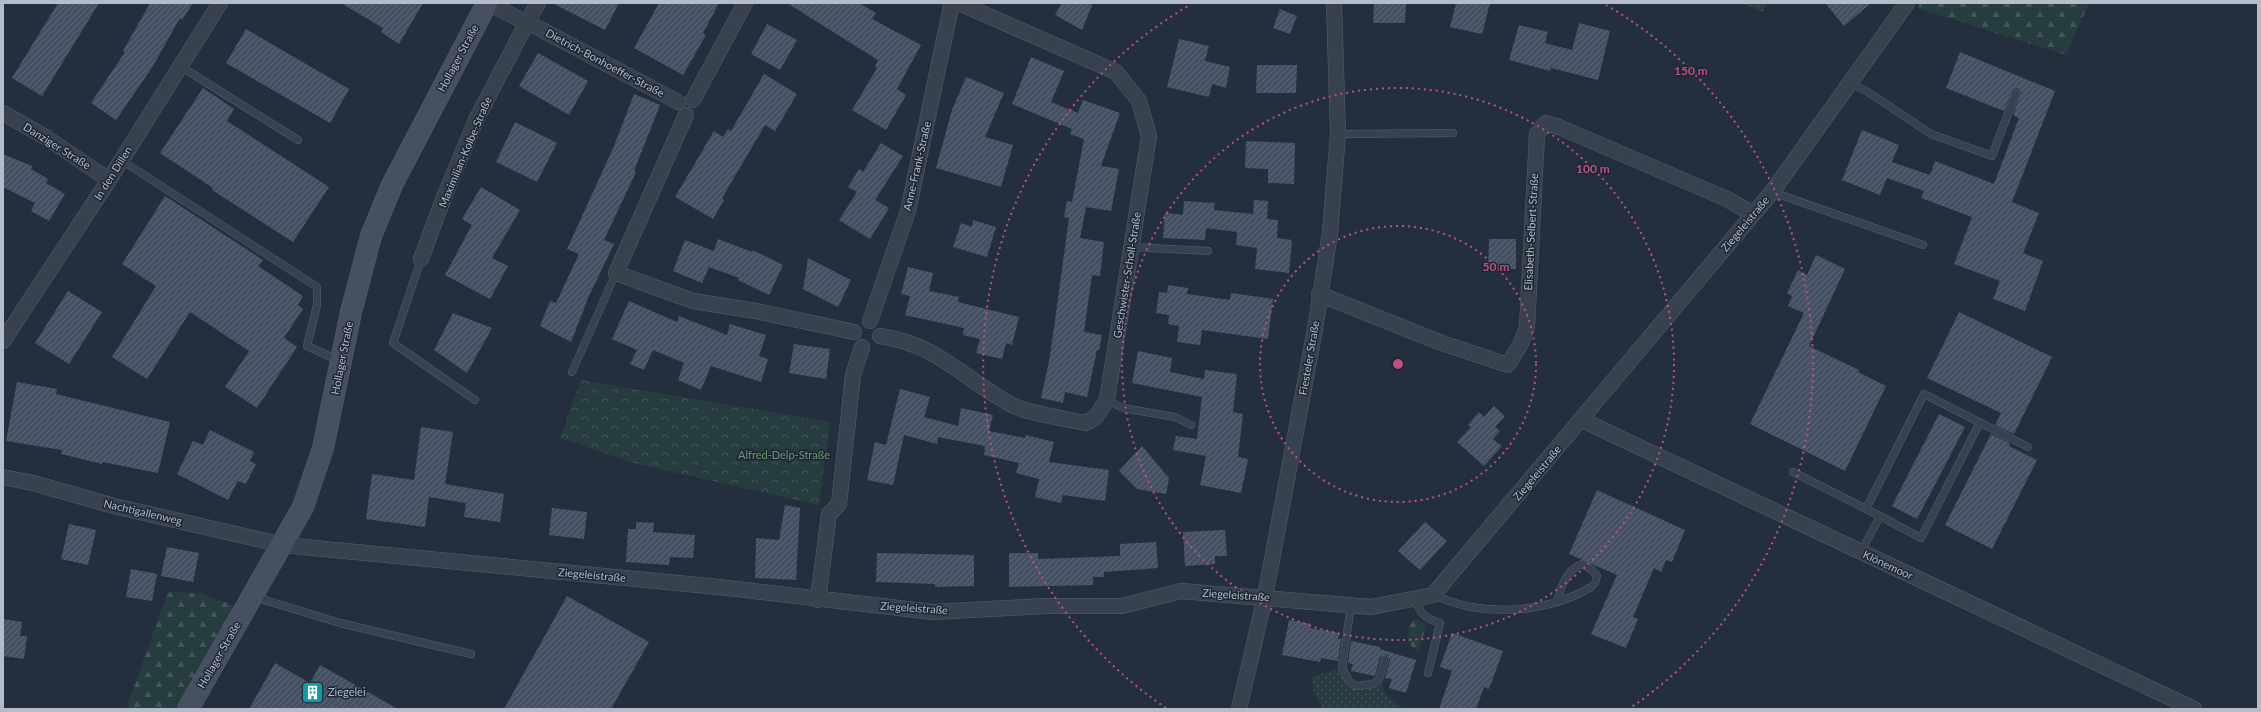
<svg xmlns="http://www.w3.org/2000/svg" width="2261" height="712" viewBox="0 0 2261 712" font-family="Lato,sans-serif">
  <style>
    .grass { fill: url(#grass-dots) }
    .forest { fill: url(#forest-firs) }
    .park { fill: url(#park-crowns) }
    .building { fill: url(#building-hatch) }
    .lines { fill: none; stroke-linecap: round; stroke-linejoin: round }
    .lane-casing { stroke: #565f6c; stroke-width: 8 }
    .street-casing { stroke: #565f6c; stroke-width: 16 }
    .secondary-casing { stroke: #565f6c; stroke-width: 22 }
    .lane { stroke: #38414e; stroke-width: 7 }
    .street { stroke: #38414e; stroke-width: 15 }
    .secondary { stroke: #465061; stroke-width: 21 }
    .ring { fill: none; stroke: #bd5182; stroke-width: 2; stroke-dasharray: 2 4 }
    .labels { text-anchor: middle; stroke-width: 3; stroke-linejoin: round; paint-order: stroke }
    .street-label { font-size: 11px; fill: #b4bcc9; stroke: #1d2633 }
    .park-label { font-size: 11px; fill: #6b9a76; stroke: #1d2633 }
    .poi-label { font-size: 11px; fill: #b4bcc9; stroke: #1d2633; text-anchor: start }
    .centre { fill: #bd5182; stroke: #1d2633; stroke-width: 2 }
    .ring-label { font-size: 12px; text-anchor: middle; font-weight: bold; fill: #bd5182; stroke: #1d2633; stroke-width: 3; stroke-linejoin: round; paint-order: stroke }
  </style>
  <defs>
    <pattern id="grass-dots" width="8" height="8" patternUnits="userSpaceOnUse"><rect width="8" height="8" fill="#263c3f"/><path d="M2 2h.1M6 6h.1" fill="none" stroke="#435659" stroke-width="1.8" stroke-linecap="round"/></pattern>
    <pattern id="forest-firs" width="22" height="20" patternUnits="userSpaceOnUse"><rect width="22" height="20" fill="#263c3f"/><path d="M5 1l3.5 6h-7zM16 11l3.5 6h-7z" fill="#435659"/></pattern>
    <pattern id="park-crowns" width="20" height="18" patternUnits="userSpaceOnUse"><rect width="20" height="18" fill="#263c3f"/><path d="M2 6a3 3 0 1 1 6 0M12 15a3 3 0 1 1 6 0" fill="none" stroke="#435659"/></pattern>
    <pattern id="building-hatch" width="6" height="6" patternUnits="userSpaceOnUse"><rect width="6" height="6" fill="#455162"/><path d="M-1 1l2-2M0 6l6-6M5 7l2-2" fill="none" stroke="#5d6877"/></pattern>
  </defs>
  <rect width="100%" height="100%" fill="#242f3e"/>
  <g class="grass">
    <path d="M 1742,3 L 1768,3 L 1762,12 Z"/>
    <path d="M 1342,668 L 1355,686 L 1379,680 L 1387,696 L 1404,709 L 1321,709 L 1322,706 L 1315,696 L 1311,677 Z"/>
  </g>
  <g class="forest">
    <path d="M 1921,3 L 2089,3 L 2066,55 L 1917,8 Z"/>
    <path d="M 168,592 L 201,593 L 245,610 L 188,709 L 126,709 Z"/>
    <path d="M 1416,618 L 1426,625 L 1419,651 L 1414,649 L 1408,642 L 1409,624 Z"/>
  </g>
  <path class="park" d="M 581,380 L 830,422 L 819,505 L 637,464 L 560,438 Z"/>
  <g class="building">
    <path d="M 58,3 L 99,3 L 42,96 L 12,78 Z"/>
    <path d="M 150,3 L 193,3 L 182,20 L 180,18 L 153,66 L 116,120 L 91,103 L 125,52 L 123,51 Z"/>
    <path d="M 341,3 L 423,3 L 399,44 L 381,32 L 383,28 Z"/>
    <path d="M 552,3 L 619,3 L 605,30 Z"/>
    <path d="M 659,3 L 719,3 L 703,33 L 706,35 L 683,75 L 634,48 Z"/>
    <path d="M 787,3 L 859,3 L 876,13 L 872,19 L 921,45 L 897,89 L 906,95 L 886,130 L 852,110 L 877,68 L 875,66 L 878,60 Z"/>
    <path d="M 1062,3 L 1093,3 L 1082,30 L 1055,15 Z"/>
    <path d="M 1374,3 L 1406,3 L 1405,23 L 1373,23 Z"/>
    <path d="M 1456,3 L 1490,3 L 1482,34 L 1450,27 Z"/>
    <path d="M 1825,3 L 1871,3 L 1844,26 Z"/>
    <path d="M 1280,9 L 1297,16 L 1290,34 L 1273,28 Z"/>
    <path d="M 1579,23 L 1610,31 L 1598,80 L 1551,68 L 1550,71 L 1509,60 L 1519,25 L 1548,32 L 1545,43 L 1572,50 Z"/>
    <path d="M 767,24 L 797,40 L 780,70 L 751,54 Z"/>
    <path d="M 246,29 L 349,89 L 330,123 L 226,63 Z"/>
    <path d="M 1179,39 L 1209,46 L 1205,61 L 1230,67 L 1226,88 L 1212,84 L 1209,97 L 1167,87 Z"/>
    <path d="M 1960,52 L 2055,91 L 2012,202 L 2039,213 L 2023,253 L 2043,261 L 2025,311 L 1993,299 L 2000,281 L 1954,264 L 1972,217 L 1921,198 L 1924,191 L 1887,178 L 1880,195 L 1842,180 L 1862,130 L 1899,145 L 1892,162 L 1930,175 L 1935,161 L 1994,184 L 2019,118 L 2013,115 L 2021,92 L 2017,88 L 2013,89 L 2004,111 L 1946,88 Z"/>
    <path d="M 538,53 L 588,81 L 569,115 L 519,86 Z"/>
    <path d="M 1031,57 L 1064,71 L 1051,102 L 1078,113 L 1083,100 L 1120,113 L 1101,166 L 1119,169 L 1111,211 L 1086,207 L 1080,238 L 1104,242 L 1100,276 L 1092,275 L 1084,332 L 1102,335 L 1099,350 L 1097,350 L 1087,397 L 1065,392 L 1063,403 L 1041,398 L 1050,356 L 1069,218 L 1064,217 L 1067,201 L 1072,202 L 1084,139 L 1070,134 L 1072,129 L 1012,104 Z"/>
    <path d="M 1257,65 L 1297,65 L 1296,93 L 1256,93 Z"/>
    <path d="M 764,74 L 797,94 L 775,131 L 765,125 L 722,198 L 724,200 L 713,219 L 675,197 L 714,131 L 723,137 L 728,129 L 731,131 Z"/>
    <path d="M 966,77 L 1004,93 L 985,137 L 1013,145 L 1001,187 L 936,168 L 952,110 Z"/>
    <path d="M 203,88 L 234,109 L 227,121 L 329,187 L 293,242 L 212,190 L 213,188 L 160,153 Z"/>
    <path d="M 634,94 L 660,105 L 634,171 L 636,172 L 604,240 L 614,244 L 589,296 L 571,342 L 540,326 L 550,301 L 556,303 L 579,254 L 567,249 L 614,146 Z"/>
    <path d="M 515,122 L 557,143 L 537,182 L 496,162 Z"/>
    <path d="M 1246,141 L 1295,143 L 1294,184 L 1268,183 L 1268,169 L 1245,168 Z"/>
    <path d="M 881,143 L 903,156 L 875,200 L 889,208 L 870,239 L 839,220 L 857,192 L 848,187 L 859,169 L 863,172 Z"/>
    <path d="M 3,154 L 32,166 L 31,169 L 48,179 L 46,183 L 65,194 L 49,221 L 31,211 L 35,203 L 3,187 Z"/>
    <path d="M 481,187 L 520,210 L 492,258 L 508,266 L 490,299 L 445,275 L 472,225 L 462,219 Z"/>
    <path d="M 165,196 L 263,260 L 258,266 L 303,296 L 298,305 L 303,309 L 284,338 L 297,347 L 257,408 L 225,387 L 249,351 L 190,312 L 147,379 L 112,357 L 156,286 L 122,264 Z"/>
    <path d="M 1254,200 L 1268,201 L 1267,219 L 1278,220 L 1277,238 L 1292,240 L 1289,273 L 1255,269 L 1257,248 L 1236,245 L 1237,232 L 1206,228 L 1205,240 L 1163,238 L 1165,213 L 1183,215 L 1184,201 L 1215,203 L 1214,210 L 1253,214 Z"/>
    <path d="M 973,220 L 996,227 L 987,257 L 953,247 L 961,223 L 972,227 Z"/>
    <path d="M 718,239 L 752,252 L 753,250 L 783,265 L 769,295 L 738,280 L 739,278 L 709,267 L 702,283 L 673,271 L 685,240 L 714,251 Z"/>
    <path d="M 1489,239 L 1516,239 L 1516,269 L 1488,269 Z"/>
    <path d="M 1816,255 L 1845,269 L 1809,346 L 1859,370 L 1858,372 L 1886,386 L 1845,471 L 1750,424 L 1804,313 L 1788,306 L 1792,296 L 1787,293 L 1798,270 L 1807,275 Z"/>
    <path d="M 808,258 L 851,280 L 838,307 L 803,289 Z"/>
    <path d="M 908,267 L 933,273 L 929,291 L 959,297 L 958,302 L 1019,317 L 1012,345 L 1006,343 L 1002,359 L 976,353 L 980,339 L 963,335 L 964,328 L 905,315 L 910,296 L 901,294 Z"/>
    <path d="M 1168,285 L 1188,288 L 1187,294 L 1230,300 L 1231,293 L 1273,299 L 1268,339 L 1202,330 L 1200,345 L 1177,342 L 1179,326 L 1168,324 L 1169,315 L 1156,313 L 1159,292 L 1167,293 Z"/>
    <path d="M 68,291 L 102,312 L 69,364 L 35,343 Z"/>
    <path d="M 629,301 L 677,322 L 679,316 L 727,335 L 730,324 L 766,335 L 759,356 L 768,359 L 761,382 L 711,366 L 701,390 L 678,380 L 684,363 L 653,350 L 644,370 L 630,364 L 637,350 L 612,339 Z"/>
    <path d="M 1959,312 L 2052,357 L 2014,434 L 1995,425 L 2001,413 L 1927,378 Z"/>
    <path d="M 453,313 L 492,328 L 467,373 L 434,350 Z"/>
    <path d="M 794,344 L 830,349 L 826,379 L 789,373 Z"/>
    <path d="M 1138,351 L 1172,358 L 1170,372 L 1204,379 L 1205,370 L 1237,374 L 1233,412 L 1243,414 L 1238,457 L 1248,459 L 1241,493 L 1200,485 L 1206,456 L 1173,450 L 1176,436 L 1197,439 L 1202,397 L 1132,383 Z"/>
    <path d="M 17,382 L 57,389 L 56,394 L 170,422 L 158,473 L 103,462 L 102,464 L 61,454 L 62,450 L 6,441 Z"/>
    <path d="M 900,389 L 930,397 L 924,417 L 958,426 L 961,408 L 993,415 L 989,431 L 1025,438 L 1026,435 L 1054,442 L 1049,462 L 1109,470 L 1105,501 L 1063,495 L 1061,503 L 1035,497 L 1039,479 L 1016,473 L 1019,463 L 984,455 L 985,446 L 938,437 L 937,444 L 904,435 L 893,485 L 867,480 L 875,442 L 886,445 Z"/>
    <path d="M 1494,406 L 1505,416 L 1495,427 L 1500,431 L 1493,439 L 1502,446 L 1484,466 L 1457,442 L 1471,427 L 1468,425 L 1479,412 L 1484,417 Z"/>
    <path d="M 1939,414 L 1965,427 L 1917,519 L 1892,506 Z"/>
    <path d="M 421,427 L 453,432 L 445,484 L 504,494 L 500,522 L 464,517 L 466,503 L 429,497 L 425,527 L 366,519 L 372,474 L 414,480 Z"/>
    <path d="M 210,430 L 254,452 L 250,461 L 256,464 L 246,484 L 238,481 L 228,500 L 177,474 L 193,441 L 203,445 Z"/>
    <path d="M 1991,434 L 2010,443 L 2009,446 L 2037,460 L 1992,549 L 1945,525 Z"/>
    <path d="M 1142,446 L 1169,478 L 1166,494 L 1137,489 L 1119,471 Z"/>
    <path d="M 1597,490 L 1685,530 L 1672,562 L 1666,560 L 1661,572 L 1654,568 L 1633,617 L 1638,619 L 1626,648 L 1591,634 L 1617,575 L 1569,554 Z"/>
    <path d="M 785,505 L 800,508 L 796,580 L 755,578 L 756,538 L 779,540 Z"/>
    <path d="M 552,508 L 587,512 L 584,539 L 549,535 Z"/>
    <path d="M 636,522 L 654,523 L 653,532 L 695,535 L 693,558 L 670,557 L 669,565 L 626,562 L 628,529 L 636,529 Z"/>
    <path d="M 1425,522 L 1447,541 L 1420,570 L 1398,551 Z"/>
    <path d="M 69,524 L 96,530 L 88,565 L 61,559 Z"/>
    <path d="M 1225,530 L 1227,556 L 1215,556 L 1215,564 L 1185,566 L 1183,532 Z"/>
    <path d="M 1156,542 L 1158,568 L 1104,572 L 1104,577 L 1093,577 L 1093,585 L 1009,587 L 1009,553 L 1038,553 L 1038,559 L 1120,556 L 1120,544 Z"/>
    <path d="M 167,547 L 199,553 L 193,582 L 161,576 Z"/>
    <path d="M 877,553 L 974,555 L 974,586 L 935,587 L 935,584 L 876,582 Z"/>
    <path d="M 131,569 L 157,574 L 152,601 L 126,597 Z"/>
    <path d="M 567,596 L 649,642 L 611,709 L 504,709 Z"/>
    <path d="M 3,619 L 22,622 L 20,636 L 27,636 L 24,659 L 3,656 Z"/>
    <path d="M 1289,620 L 1311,624 L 1310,628 L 1339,633 L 1338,639 L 1341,639 L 1338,661 L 1321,658 L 1320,662 L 1282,655 Z"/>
    <path d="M 1452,633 L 1503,651 L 1489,689 L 1484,687 L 1476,709 L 1439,709 L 1452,671 L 1440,667 Z"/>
    <path d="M 1351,641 L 1380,647 L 1380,649 L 1416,660 L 1406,693 L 1389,688 L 1392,679 L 1385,678 L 1390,660 L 1387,654 L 1380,657 L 1375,676 L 1351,671 L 1353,664 L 1348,663 Z"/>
    <path d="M 275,663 L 310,683 L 320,665 L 398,709 L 249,709 Z"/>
  </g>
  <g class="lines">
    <defs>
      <g id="lane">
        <path d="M 180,66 L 298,140"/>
        <path d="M 1850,83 L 1868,92 L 1931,134 L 1992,156 L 2016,93"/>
        <path d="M 1338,134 L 1453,133"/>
        <path d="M 121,160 L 317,287 L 317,305 L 307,346 L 340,361"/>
        <path d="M 1772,192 L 1923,245"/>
        <path d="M 1131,247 L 1208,251"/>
        <path d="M 421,259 L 393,343 L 475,400"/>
        <path d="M 572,372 L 616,273"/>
        <path d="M 1107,400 L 1123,408 L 1175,417 L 1191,425"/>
        <path d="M 1793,472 L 1880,516 L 1861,552"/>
        <path d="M 1866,509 L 1924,394 L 2028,447"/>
        <path d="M 1880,516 L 1921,538 L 1980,422"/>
        <path d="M 1433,595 C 1446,600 1458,605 1471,607 C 1510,614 1557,608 1591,587 L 1595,583 L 1597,576 L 1592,570 L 1582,564 C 1566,570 1561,587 1557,602"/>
        <path d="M 255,597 L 340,623 L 471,654"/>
        <path d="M 1415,599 C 1420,613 1425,619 1440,623 L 1428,673"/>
        <path d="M 1351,605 L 1342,668 L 1349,681 L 1355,686 L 1373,684 L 1379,680 L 1385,659"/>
      </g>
      <g id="street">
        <path d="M 488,3 L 523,21"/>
        <path d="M 529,19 L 538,3"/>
        <path d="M 531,24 L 678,102"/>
        <path d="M 693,100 L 745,3"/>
        <path d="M 3,113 L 47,138 L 109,180"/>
        <path d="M 686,115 L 616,273 L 693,301 L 756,311 L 854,332"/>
        <path d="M 421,259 L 444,197 L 476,120 L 525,26"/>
        <path d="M 1319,294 L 1439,342 L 1508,365 L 1521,343 L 1527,327 L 1537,134 L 1546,123 L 1559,127 L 1727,199 L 1753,214"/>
        <path d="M 870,321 L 908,211 L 951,7"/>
        <path d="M 880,336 C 939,344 965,381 1014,406 C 1028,413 1067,419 1085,423 L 1095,418 L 1107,400 L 1149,136 L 1139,101 L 1116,72 L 959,3"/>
        <path d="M 3,341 L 109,180 L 220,3"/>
        <path d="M 1582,420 L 2194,709"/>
        <path d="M 3,477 L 33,483 L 114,506 L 283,545 L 719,587 L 933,612 L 1045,606 L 1122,606 L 1181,591 L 1371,607 L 1433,595 L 1772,192 L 1907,3"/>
        <path d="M 818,600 L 829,514 L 839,504 L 853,375 L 862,347"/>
        <path d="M 1239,709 L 1265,597 L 1315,329 L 1330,233 L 1338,134 L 1334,3"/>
      </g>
      <path id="secondary" d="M 188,709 L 303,507 L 323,448 L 351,312 L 371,236 L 392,185 L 487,3"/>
    </defs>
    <use href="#lane" class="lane-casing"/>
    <use href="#street" class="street-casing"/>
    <use href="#secondary" class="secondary-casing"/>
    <use href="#lane" class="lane"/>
    <use href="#street" class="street"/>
    <use href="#secondary" class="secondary"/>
  </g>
  <g class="ring">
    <circle cx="1398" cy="364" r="138"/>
    <circle cx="1398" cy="364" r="276"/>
    <path d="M1166 708A415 415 0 0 1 1190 5M1606 5A415 415 0 0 1 1630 708"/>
  </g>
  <defs>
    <symbol id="building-square" viewBox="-11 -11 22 22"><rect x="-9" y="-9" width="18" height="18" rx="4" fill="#0f9aa8" stroke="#1d2633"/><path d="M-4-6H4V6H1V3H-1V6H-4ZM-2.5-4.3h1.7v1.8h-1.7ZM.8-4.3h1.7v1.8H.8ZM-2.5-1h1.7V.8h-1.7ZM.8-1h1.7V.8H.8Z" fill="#fff"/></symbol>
  </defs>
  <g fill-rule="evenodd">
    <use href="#building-square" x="300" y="680" width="25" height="25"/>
  </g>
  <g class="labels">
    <g class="street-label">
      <text transform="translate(458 58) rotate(-62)" y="4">Hollager Straße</text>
      <text transform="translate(605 63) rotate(28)" y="4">Dietrich-Bonhoeffer-Straße</text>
      <text transform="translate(57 146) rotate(32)" y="4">Danziger Straße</text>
      <text transform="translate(465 152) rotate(-67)" y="4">Maximilian-Kolbe-Straße</text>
      <text transform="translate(917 166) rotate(-77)" y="4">Anne-Frank-Straße</text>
      <text transform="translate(113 173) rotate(-58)" y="4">In den Dillen</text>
      <text transform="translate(1745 224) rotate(-50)" y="4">Ziegeleistraße</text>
      <text transform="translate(1531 232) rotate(-87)" y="4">Elisabeth-Selbert-Straße</text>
      <text transform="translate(1127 275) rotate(-81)" y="4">Geschwister-Scholl-Straße</text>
      <text transform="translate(342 358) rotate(-79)" y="4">Hollager Straße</text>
      <text transform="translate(1309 358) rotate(-80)" y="4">Fiesteler Straße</text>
      <text transform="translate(1537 473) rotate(-50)" y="4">Ziegeleistraße</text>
      <text transform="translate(143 512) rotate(13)" y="4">Nachtigallenweg</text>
      <text transform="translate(1888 565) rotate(25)" y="4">Klönemoor</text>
      <text transform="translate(592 575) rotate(5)" y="4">Ziegeleistraße</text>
      <text transform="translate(1236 595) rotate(4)" y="4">Ziegeleistraße</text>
      <text transform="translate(914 608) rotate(4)" y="4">Ziegeleistraße</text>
      <text transform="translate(219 655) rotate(-60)" y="4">Hollager Straße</text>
    </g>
    <g class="park-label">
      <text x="784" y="459">Alfred-Delp-Straße</text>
    </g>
    <g class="poi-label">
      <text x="328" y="696">Ziegelei</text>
    </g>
  </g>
  <circle cx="1398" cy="364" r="6" class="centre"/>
  <g class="ring-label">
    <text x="1691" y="75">150 m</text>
    <text x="1593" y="173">100 m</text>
    <text x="1496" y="271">50 m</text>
  </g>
  <rect width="2261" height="712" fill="none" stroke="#b4bcc9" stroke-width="8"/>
</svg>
